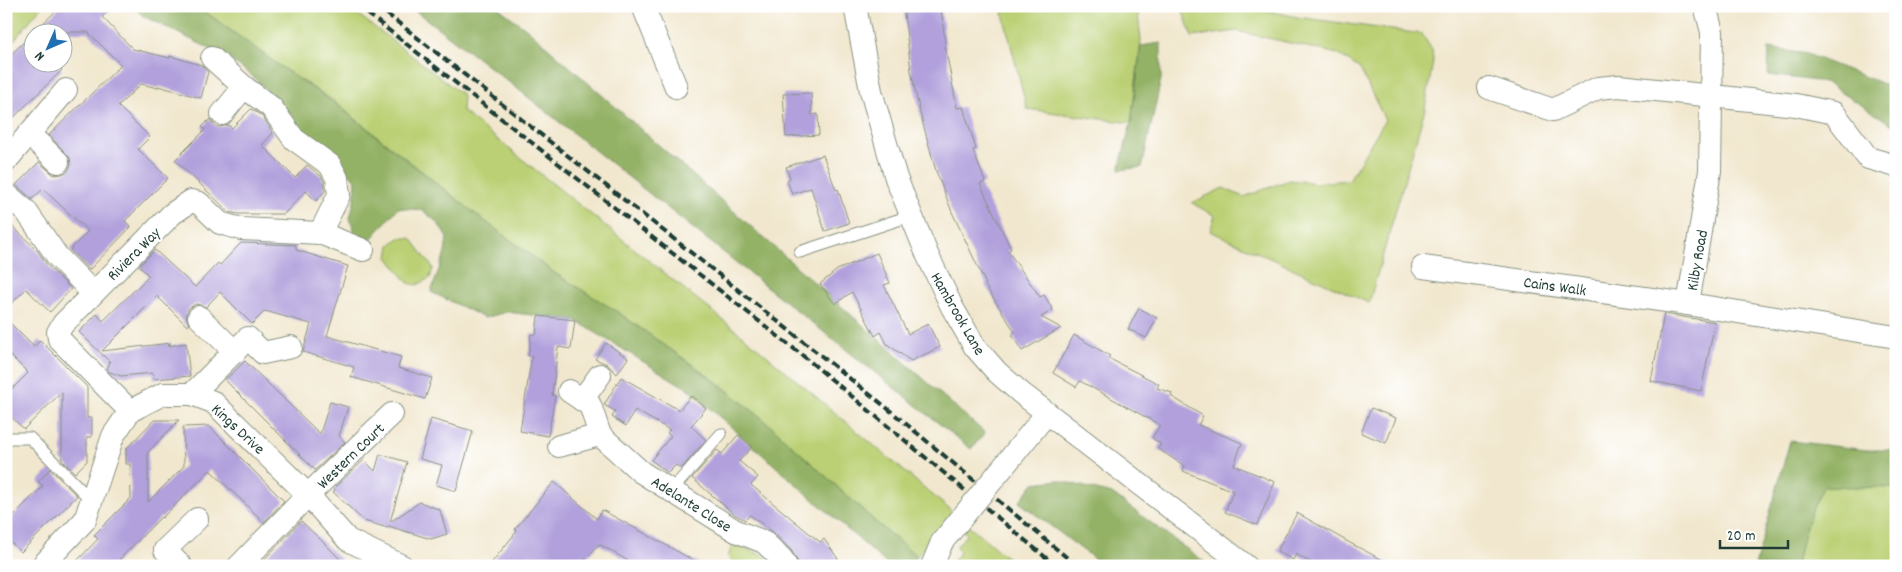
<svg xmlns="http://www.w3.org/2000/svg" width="1902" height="572" viewBox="0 0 1902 572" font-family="Dekko,sans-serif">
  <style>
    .green { fill: #bbd074; stroke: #6d8654 }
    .forest { fill: #94b266; stroke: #5a784d }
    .building { fill: #b1a0dc }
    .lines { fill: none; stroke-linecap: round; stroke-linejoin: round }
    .lane-casing { stroke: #889281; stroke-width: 13 }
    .street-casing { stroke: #889281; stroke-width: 24 }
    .lane { stroke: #fff; stroke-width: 11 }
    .street { stroke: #fff; stroke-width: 22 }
    .rail { stroke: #1f3d34; stroke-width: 4; stroke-dasharray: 8 4; stroke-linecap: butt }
    .street-bridge-casing { stroke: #889281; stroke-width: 24; stroke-linecap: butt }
    .street-bridge { stroke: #fff; stroke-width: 22 }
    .labels { text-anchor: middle; stroke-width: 4.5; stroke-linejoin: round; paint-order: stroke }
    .street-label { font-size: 16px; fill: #1f3d34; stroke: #fff }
  </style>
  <rect width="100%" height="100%" fill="#fff"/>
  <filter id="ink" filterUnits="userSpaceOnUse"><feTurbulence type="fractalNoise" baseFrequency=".02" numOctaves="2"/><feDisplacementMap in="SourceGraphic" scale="10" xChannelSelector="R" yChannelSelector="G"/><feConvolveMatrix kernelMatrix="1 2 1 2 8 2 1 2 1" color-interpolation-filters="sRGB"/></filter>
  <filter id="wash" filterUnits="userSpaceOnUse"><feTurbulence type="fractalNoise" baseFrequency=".0096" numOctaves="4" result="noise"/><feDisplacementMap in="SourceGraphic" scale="20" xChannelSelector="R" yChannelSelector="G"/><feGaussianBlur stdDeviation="1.12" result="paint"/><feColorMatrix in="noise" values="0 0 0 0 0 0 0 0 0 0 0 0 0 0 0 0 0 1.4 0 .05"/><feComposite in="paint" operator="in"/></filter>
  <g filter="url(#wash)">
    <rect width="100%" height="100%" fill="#f1e7ce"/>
    <g class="green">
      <path d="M 6,6 L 42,6 L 6,50 Z"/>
      <path d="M 197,6 L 347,6 L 463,95 L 462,111 L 758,348 L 1017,566 L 949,566 L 960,552 L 956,547 L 967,534 L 949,518 L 917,556 L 879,525 L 763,419 L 714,380 L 616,311 L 556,274 L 482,219 L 333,101 L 284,69 Z"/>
      <path d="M 1001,6 L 1137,6 L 1141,40 L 1131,123 L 1027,109 Z"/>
      <path d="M 1181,6 L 1246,6 L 1297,17 L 1422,34 L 1432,50 L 1433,61 L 1425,109 L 1369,303 L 1210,231 L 1215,216 L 1192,203 L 1223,188 L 1244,197 L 1289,180 L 1318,183 L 1349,180 L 1385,120 L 1360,69 L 1338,54 L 1237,31 L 1192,37 Z"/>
      <path d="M 399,238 L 411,238 L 433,268 L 430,278 L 417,285 L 408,283 L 388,257 L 390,245 Z"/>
      <path d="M 1824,486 L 1896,488 L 1896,566 L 1797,566 C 1801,539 1810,509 1824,486 Z"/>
      <path d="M 732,543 L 765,556 L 773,566 L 738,566 L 728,558 Z"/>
    </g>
    <g class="forest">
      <path d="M 133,6 L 197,6 L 284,69 L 332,101 L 482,219 L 556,274 L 616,311 L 714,380 L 763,419 L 879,525 L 917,556 L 911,566 L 889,566 L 688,389 L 575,320 L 506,312 L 485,318 L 431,292 L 445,253 L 447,238 L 438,223 L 422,210 L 398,208 L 370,240 L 355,233 L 350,218 L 355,197 L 356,181 L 337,159 L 298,130 L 293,117 L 250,74 L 227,57 L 143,16 Z"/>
      <path d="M 409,6 L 496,6 L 527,29 L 985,433 L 971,449 L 514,86 Z"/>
      <path d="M 1161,43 L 1161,79 L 1142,167 L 1119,170 L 1131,123 L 1141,46 Z"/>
      <path d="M 1769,48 L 1807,54 L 1896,89 L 1896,127 L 1825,82 L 1768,75 Z"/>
      <path d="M 1790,441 L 1867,450 L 1896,450 L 1896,488 L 1824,486 C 1810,509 1801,539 1797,566 L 1755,566 Z"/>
      <path d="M 1058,480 L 1112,494 L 1210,566 L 1104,566 L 1019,502 L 1034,483 Z"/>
    </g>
    <g id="blocks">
      <g class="building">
        <path d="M 61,6 L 113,6 L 102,17 L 133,49 L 170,58 L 170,56 L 201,65 L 208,72 L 201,98 L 158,86 L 158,88 L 141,84 L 118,106 L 150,137 L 138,149 L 168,178 L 125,221 L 131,227 L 89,270 L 70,250 L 88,231 L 43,189 L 32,199 L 16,185 L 39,162 L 54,175 L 62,174 L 68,171 L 71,165 L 70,158 L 49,135 L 121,65 L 88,32 L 34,32 Z"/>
        <path d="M 941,8 L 946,51 L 957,108 L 963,107 L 976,149 L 973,150 L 985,182 L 980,184 L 1011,249 L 1008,251 L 1040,297 L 1044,295 L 1053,310 L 1041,317 L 1061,328 L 1022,351 L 1012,335 L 1015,332 L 985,285 L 986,284 L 952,212 L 936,171 L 920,113 L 911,71 L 904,13 Z"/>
        <path d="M 29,37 L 32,41 L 32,62 L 54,62 L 62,70 L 6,125 L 6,59 Z"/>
        <path d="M 811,93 L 812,115 L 818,114 L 819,135 L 786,137 L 783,94 Z"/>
        <path d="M 251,109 L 262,116 L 273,133 L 262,145 L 295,178 L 307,165 L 321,176 L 324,182 L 325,191 L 316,201 L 306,191 L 284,214 L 238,214 L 229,212 L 175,160 L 205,130 L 202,127 L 210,119 L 213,124 L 219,127 L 228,125 L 232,128 Z"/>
        <path d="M 823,155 L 836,190 L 838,189 L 849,223 L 825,231 L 811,188 L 792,194 L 787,180 L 790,178 L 786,167 Z"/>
        <path d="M 6,220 L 37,250 L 47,265 L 71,289 L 50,312 L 26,289 L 6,309 Z"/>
        <path d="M 241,243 L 296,245 L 296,250 L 348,266 L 327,336 L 401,357 L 398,368 L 432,378 L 425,399 L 351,377 L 354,367 L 303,352 L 311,324 L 265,311 L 252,324 L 220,292 L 206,307 L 196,304 L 189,308 L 186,314 L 189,325 L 187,326 L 157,296 L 102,351 L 171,343 L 168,346 L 186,343 L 190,376 L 154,379 L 153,373 L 121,376 L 110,372 L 107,369 L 110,362 L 79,332 L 97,314 L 103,321 L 149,276 L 139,266 L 155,250 L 195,287 L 218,263 L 220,265 Z"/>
        <path d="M 877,253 L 890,283 L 884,285 L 908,334 L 928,324 L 940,347 L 911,361 L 887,344 L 881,332 L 875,336 L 852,292 L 835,304 L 820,284 L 837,270 Z"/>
        <path d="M 1139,308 L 1157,318 L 1146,338 L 1128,329 Z"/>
        <path d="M 1664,314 L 1715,322 L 1701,391 L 1651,381 Z"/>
        <path d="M 538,316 L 575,320 L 571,349 L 558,347 L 552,395 L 555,396 L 548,436 L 520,431 L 532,356 L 528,356 L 530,344 L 531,334 L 536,335 Z"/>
        <path d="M 6,319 L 34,347 L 40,340 L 87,387 L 87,418 L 92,418 L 92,437 L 87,437 L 87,461 L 75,473 L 61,459 L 62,457 L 62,392 L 24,429 L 6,412 L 6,395 L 28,373 L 6,351 Z"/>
        <path d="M 1074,335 L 1110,356 L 1108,358 L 1159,384 L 1157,388 L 1172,393 L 1171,396 L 1203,416 L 1198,425 L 1242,443 L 1234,465 L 1275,482 L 1257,525 L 1225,512 L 1233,491 L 1183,471 L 1185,466 L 1158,449 L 1161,444 L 1152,438 L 1160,425 L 1080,381 L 1076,387 L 1053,373 Z"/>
        <path d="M 606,343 L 628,358 L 617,374 L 607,364 L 595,359 Z"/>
        <path d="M 245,361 L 320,434 L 330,402 L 348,407 L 339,436 L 345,442 L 315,470 L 225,380 Z"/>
        <path d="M 621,377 L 679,410 L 691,396 L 706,408 L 691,426 L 706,440 L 681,469 L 676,465 L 668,473 L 651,460 L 671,436 L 667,433 L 670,430 L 635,410 L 626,426 L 612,417 L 615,411 L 604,405 Z"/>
        <path d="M 1371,408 L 1396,418 L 1386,443 L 1361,433 Z"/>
        <path d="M 431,419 L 473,431 L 456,491 L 436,485 L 442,465 L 420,459 Z"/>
        <path d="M 154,420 L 179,420 L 148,452 L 148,502 L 184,466 L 183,427 L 209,426 L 284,501 L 264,522 L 210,470 L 162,518 L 161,517 L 113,566 L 72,566 L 98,539 L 94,535 L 131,498 L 130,464 L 126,464 L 126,449 Z"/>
        <path d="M 738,435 L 752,447 L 739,461 L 758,477 L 751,485 L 820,542 L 824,539 L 843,566 L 800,566 L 791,550 L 773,532 L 750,515 L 745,520 L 734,514 L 692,478 L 717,450 L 722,454 Z"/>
        <path d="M 380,454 L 407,462 L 390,522 L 420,502 L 440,510 L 447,534 L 431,539 L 388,526 L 388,528 L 364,521 L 333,492 L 335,490 L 334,488 L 364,460 L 375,471 Z"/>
        <path d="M 50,469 L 77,496 L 21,552 L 6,538 L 6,523 L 43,486 L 38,482 Z"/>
        <path d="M 554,482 L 597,519 L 602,510 L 704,566 L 637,566 L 599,544 L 579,566 L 489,566 L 517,531 L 515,529 Z"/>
        <path d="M 1297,513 L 1350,543 L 1394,566 L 1317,566 L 1296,554 L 1293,560 L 1277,551 Z"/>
        <path d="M 301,521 L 320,539 L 347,566 L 258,566 Z"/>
      </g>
    </g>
  </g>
  <g filter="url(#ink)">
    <use href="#blocks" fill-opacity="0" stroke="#889281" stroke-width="1"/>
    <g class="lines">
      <defs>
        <g id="lane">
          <path d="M 800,252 L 910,216"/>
          <path d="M 6,441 L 9,438 L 30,438 L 91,500"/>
          <path d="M 671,491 L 721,434"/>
        </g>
        <g id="street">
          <path d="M 643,6 L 676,87"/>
          <path d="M 855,6 L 871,91 L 896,178 L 927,254 L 952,307 L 975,347 L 997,372 L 1021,393 L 1246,566"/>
          <path d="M 212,58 L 244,87 L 271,107 L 294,139 L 330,165 L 337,178 L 339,195 L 320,233"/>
          <path d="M 1489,88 L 1553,110 L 1598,88 L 1619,86 L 1796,105 L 1834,113 L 1868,158 L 1896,166"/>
          <path d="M 222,114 L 244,87"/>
          <path d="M 29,134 L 58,162"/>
          <path d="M 6,161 L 66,90"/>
          <path d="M 6,194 L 26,211 L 57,256 L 93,293"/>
          <path d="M 1423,267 L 1688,304 L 1896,337"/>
          <path d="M 1688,304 L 1710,171 L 1712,32 L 1705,6"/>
          <path d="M 199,317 L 235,352"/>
          <path d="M 569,391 L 590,405 L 600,435 L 641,472 L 736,531 L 764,542 L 782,559 L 786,566"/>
          <path d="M 192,394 L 248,338 L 263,353 L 291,347"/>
          <path d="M 582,400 L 600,375"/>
          <path d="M 130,411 L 59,339 L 58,332 L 63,324 L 172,214 L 191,201 L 199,203 L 220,223 L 241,229 L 320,233 L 363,250"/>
          <path d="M 559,446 L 600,435"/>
          <path d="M 1013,455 L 1047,413"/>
          <path d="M 42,566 L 85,520 L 113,436 L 130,411 L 163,394 L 192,394 L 213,402 L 308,495 L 348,540 L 402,566"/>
          <path d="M 181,566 L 165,550 L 197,519"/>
          <path d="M 239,566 L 308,495 L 392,414"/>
          <path d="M 932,566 L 942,542"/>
        </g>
      </defs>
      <use href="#lane" class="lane-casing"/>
      <use href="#street" class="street-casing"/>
      <use href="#lane" class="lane"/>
      <use href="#street" class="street"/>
      <g class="rail">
        <path d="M 358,6 L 807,359 L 1056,566"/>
        <path d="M 377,6 L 660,228 L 887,408 L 1077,566"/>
      </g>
      <defs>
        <path id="street-bridge" d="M 942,542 L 1013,455"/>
      </defs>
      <use href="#street-bridge" class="street-bridge-casing"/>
      <use href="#street-bridge" class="street-bridge"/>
    </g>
  </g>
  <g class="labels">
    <g class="street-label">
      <text transform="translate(133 253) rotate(-45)" y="6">Riviera Way</text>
      <text transform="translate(1696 260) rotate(-80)" y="6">Kilby Road</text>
      <text transform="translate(1555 285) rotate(8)" y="6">Cains Walk</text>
      <text transform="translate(959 313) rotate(60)" y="6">Hambrook Lane</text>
      <text transform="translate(239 428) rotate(43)" y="6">Kings Drive</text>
      <text transform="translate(350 455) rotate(-44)" y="6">Western Court</text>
      <text transform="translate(692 503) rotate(32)" y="6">Adelante Close</text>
    </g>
  </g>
  <rect width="1902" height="572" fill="none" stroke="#fff" stroke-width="25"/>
  <g transform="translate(48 48) rotate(225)"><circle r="24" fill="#ffffff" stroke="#a5b1ae"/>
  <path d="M0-4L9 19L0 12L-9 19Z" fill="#1f6fb2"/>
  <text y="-8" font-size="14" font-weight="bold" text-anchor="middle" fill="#1f3d34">N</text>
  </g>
  <path d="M1720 540v8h68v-8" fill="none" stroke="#1f3d34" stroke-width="2.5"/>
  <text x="1727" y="540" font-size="15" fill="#1f3d34" stroke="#ffffff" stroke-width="4" paint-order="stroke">20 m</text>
</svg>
